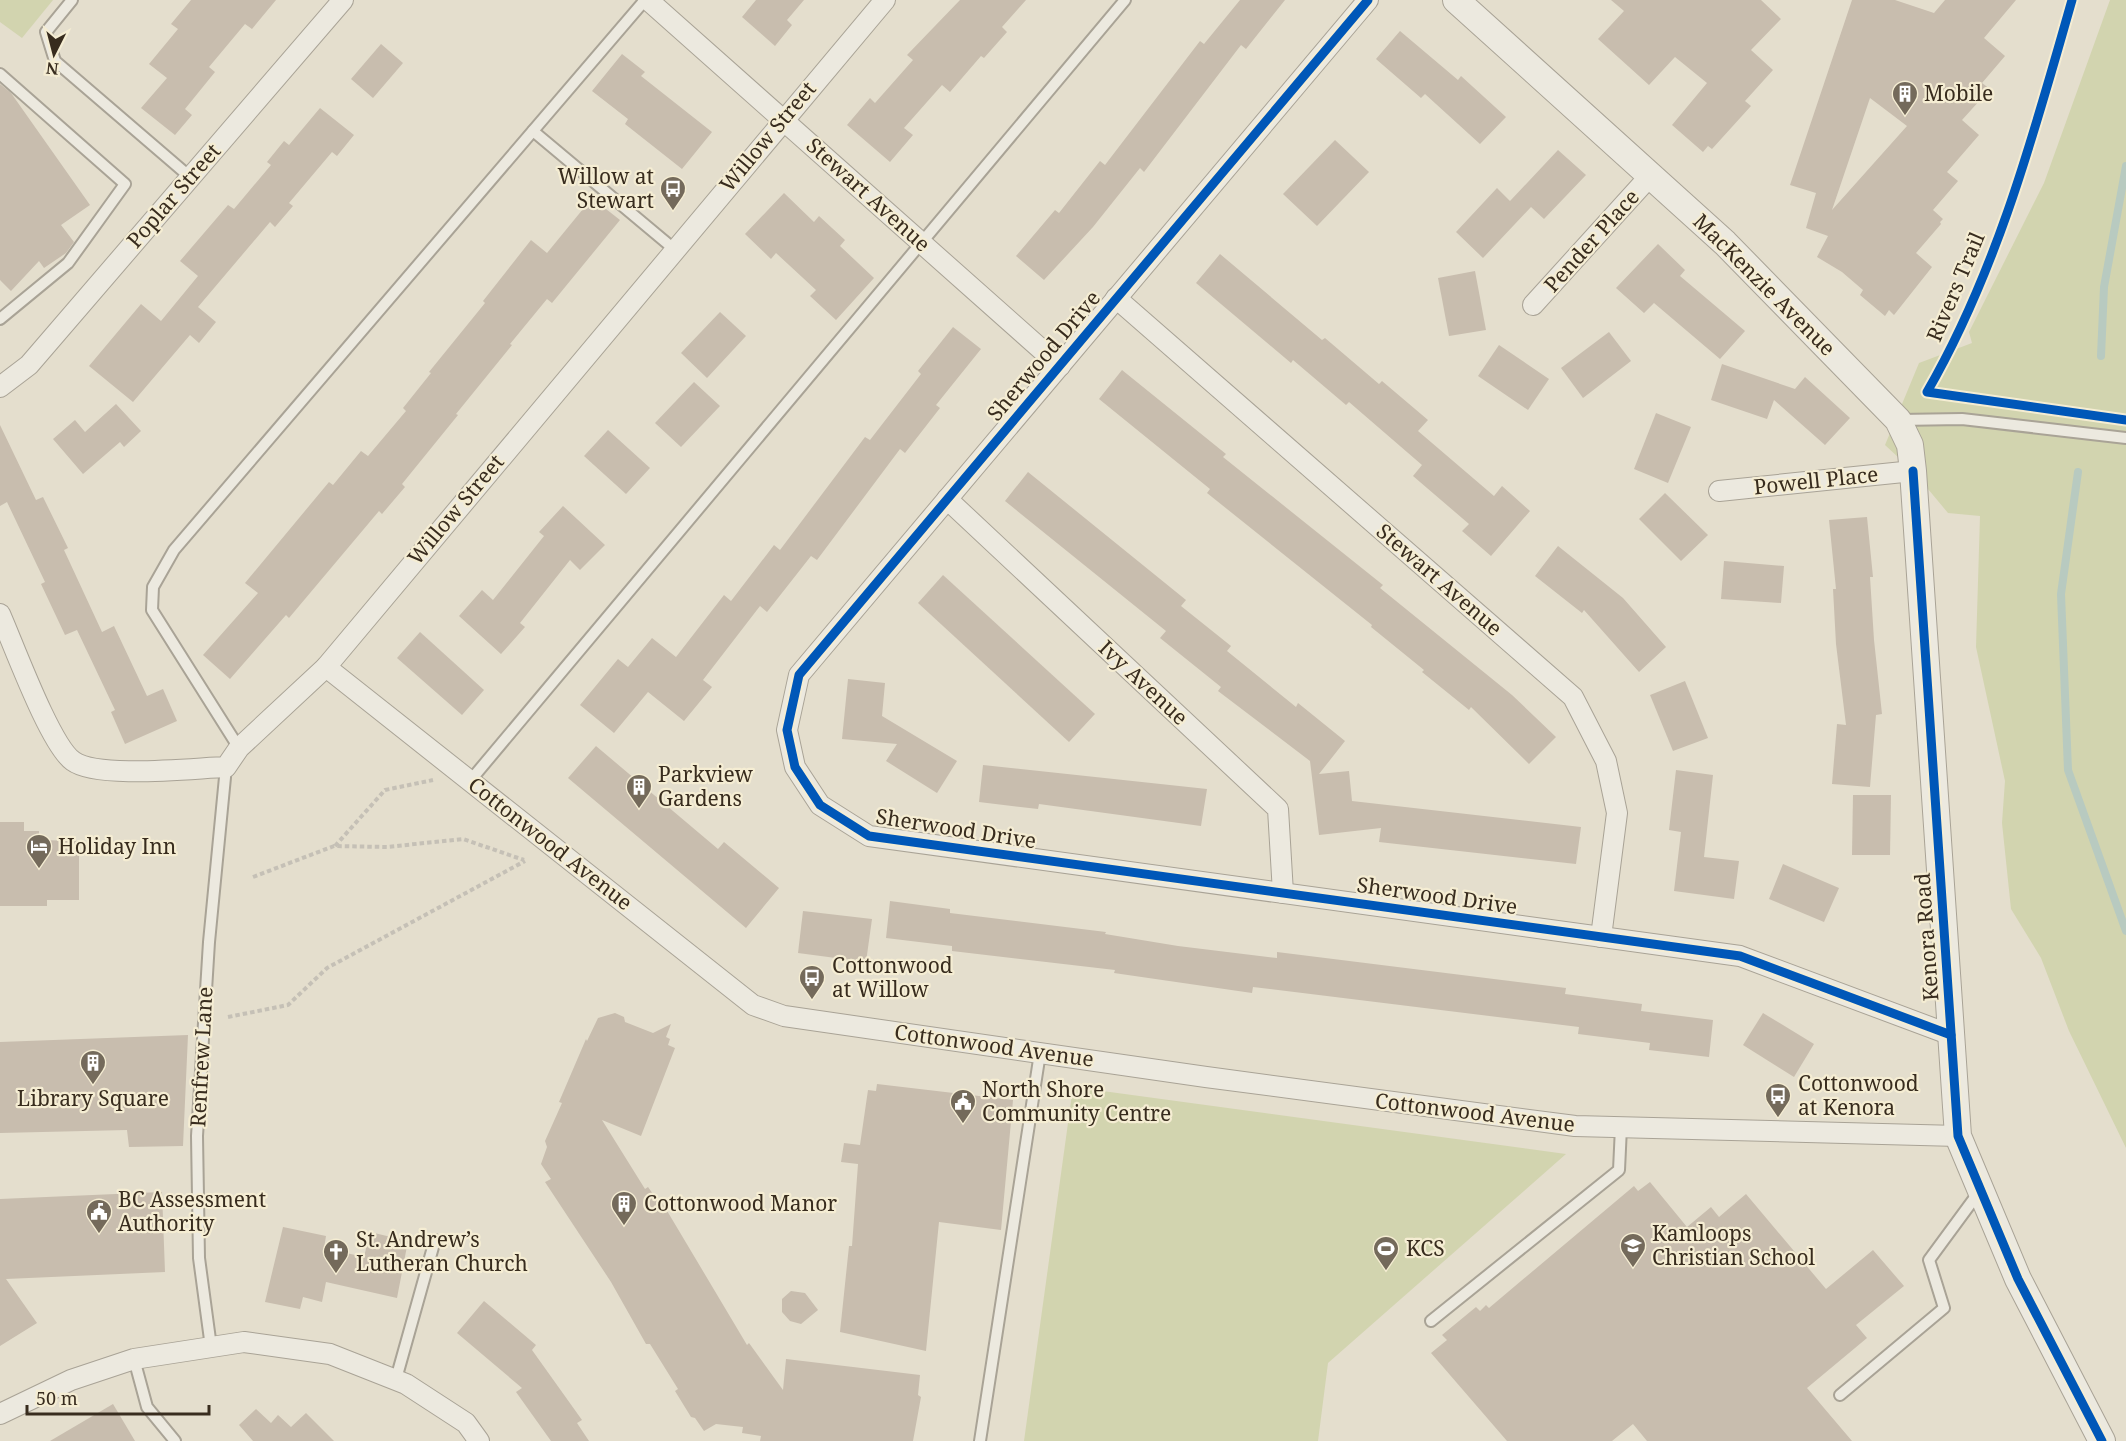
<svg xmlns="http://www.w3.org/2000/svg" width="2126" height="1441" viewBox="0 0 2126 1441" font-family="'Noto Serif',serif">
  <style>
    .green { fill: #d2d4af }
    .lines { fill: none; stroke-linecap: round; stroke-linejoin: round }
    .stream { stroke: #b8cac0; stroke-width: 8 }
    .building { fill: #c8bdae; fill-rule: evenodd }
    .service-casing { stroke: #a9a396; stroke-width: 14 }
    .minor-casing { stroke: #a9a396; stroke-width: 22 }
    .tertiary-casing { stroke: #a9a396; stroke-width: 28 }
    .path { stroke: #c5c0b6; stroke-width: 4; stroke-dasharray: 4.5 3; stroke-linecap: butt }
    .service { stroke: #ece9df; stroke-width: 10 }
    .minor { stroke: #ece9df; stroke-width: 20 }
    .tertiary { stroke: #ece9df; stroke-width: 26 }
    .cycleway-casing { stroke: #f5edd3; stroke-width: 13 }
    .cycleway { stroke: #0057b8; stroke-width: 9 }
    .labels { text-anchor: middle; stroke-width: 4.5; stroke-linejoin: round; paint-order: stroke }
    .poi-label { font-size: 21px; fill: #382c1e; stroke: #f5edd3; text-anchor: start }
    .street-label { font-size: 21px; fill: #382c1e; stroke: #f5edd3 }
  </style>
  <rect width="100%" height="100%" fill="#e4decd"/>
  <g class="green">
    <path d="M 0,0 L 53,0 L 22,38 L 0,22 Z"/>
    <path d="M 2110,0 L 2126,0 L 2126,1148 L 2069,1031 L 2041,958 L 2011,909 L 2002,823 L 2005,781 L 1976,647 L 1980,516 L 1948,513 L 1913,471 L 1885,445 L 1919,363 L 1972,343 L 1969,332 L 2044,183 Z"/>
    <path d="M 1073,1087 L 1566,1154 L 1328,1363 L 1318,1441 L 1024,1441 Z"/>
  </g>
  <g class="lines">
    <g class="stream">
      <path d="M 2101,356 L 2104,287 L 2126,166"/>
      <path d="M 2078,472 L 2061,594 L 2068,770 L 2126,931"/>
    </g>
  </g>
  <g class="building">
    <path d="M 191,0 L 276,0 L 252,29 L 245,24 L 209,67 L 215,72 L 185,109 L 192,115 L 175,135 L 141,108 L 167,78 L 149,64 L 178,29 L 171,24 Z"/>
    <path d="M 756,0 L 804,0 L 787,20 L 792,25 L 775,46 L 742,17 Z"/>
    <path d="M 960,0 L 1026,0 L 1002,27 L 1007,32 L 984,58 L 981,56 L 950,92 L 942,85 L 904,128 L 913,135 L 890,162 L 847,125 L 870,98 L 875,103 L 913,60 L 907,55 Z"/>
    <path d="M 1240,0 L 1285,0 L 1246,49 L 1241,45 L 1144,172 L 1140,168 L 1093,227 L 1044,280 L 1016,256 L 1055,210 L 1059,213 L 1100,161 L 1105,165 L 1200,41 L 1204,44 Z"/>
    <path d="M 1611,0 L 1761,0 L 1781,19 L 1751,50 L 1773,70 L 1745,101 L 1751,106 L 1712,149 L 1708,146 L 1703,152 L 1672,125 L 1707,83 L 1675,57 L 1649,85 L 1598,39 L 1624,11 Z"/>
    <path d="M 1852,0 L 1895,0 L 1934,13 L 1945,0 L 2016,0 L 1984,38 L 2005,56 L 1982,83 L 1990,89 L 1962,120 L 1979,135 L 1947,172 L 1958,181 L 1933,210 L 1943,219 L 1940,222 L 1941,224 L 1916,253 L 1932,267 L 1894,315 L 1889,310 L 1885,316 L 1860,295 L 1863,290 L 1842,272 L 1817,257 L 1828,236 L 1806,228 L 1816,193 L 1790,185 ZM 1870,98 L 1907,126 L 1832,210 Z"/>
    <path d="M 1400,31 L 1458,80 L 1461,76 L 1506,117 L 1480,144 L 1425,94 L 1421,98 L 1376,59 Z"/>
    <path d="M 381,44 L 403,63 L 373,98 L 351,79 Z"/>
    <path d="M 622,54 L 645,72 L 641,76 L 712,132 L 682,169 L 625,124 L 628,119 L 592,91 Z"/>
    <path d="M 0,84 L 11,93 L 90,205 L 61,225 L 74,242 L 66,253 L 44,268 L 39,261 L 11,291 L 0,280 Z"/>
    <path d="M 320,108 L 354,135 L 337,156 L 332,152 L 289,203 L 293,206 L 275,227 L 270,222 L 198,307 L 216,322 L 199,343 L 190,335 L 133,402 L 89,366 L 141,304 L 161,321 L 198,276 L 180,261 L 228,205 L 234,209 L 271,165 L 267,162 L 284,141 L 289,145 Z"/>
    <path d="M 1335,140 L 1369,172 L 1317,226 L 1283,194 Z"/>
    <path d="M 1558,150 L 1586,175 L 1544,219 L 1531,207 L 1483,258 L 1456,232 L 1497,188 L 1510,201 Z"/>
    <path d="M 784,193 L 814,222 L 819,216 L 845,240 L 840,246 L 874,278 L 836,320 L 810,296 L 816,290 L 776,253 L 771,259 L 745,234 Z"/>
    <path d="M 592,198 L 620,220 L 552,303 L 547,299 L 510,344 L 512,345 L 456,414 L 458,415 L 402,484 L 405,487 L 382,514 L 379,511 L 289,618 L 286,615 L 230,679 L 203,655 L 258,593 L 245,583 L 329,482 L 333,485 L 361,451 L 368,456 L 406,411 L 403,408 L 431,373 L 429,372 L 485,303 L 483,301 L 531,240 L 547,253 Z"/>
    <path d="M 1658,244 L 1685,270 L 1680,276 L 1745,331 L 1720,359 L 1654,303 L 1644,313 L 1616,288 Z"/>
    <path d="M 1220,254 L 1322,340 L 1325,338 L 1379,384 L 1382,381 L 1428,420 L 1418,431 L 1494,496 L 1502,486 L 1530,511 L 1491,556 L 1462,531 L 1469,524 L 1413,476 L 1422,465 L 1349,402 L 1346,405 L 1293,360 L 1291,363 L 1196,283 Z"/>
    <path d="M 1475,271 L 1486,330 L 1449,336 L 1438,278 Z"/>
    <path d="M 720,312 L 746,336 L 707,378 L 681,353 Z"/>
    <path d="M 953,327 L 981,349 L 936,405 L 940,408 L 905,453 L 900,449 L 817,560 L 811,556 L 767,612 L 760,606 L 703,680 L 712,687 L 684,721 L 648,692 L 614,733 L 580,705 L 618,659 L 628,667 L 652,638 L 676,657 L 724,595 L 731,601 L 774,545 L 780,550 L 865,437 L 870,440 L 921,374 L 918,371 Z"/>
    <path d="M 1609,332 L 1631,361 L 1583,398 L 1561,368 Z"/>
    <path d="M 1499,345 L 1549,379 L 1528,410 L 1478,376 Z"/>
    <path d="M 1722,364 L 1795,389 L 1805,377 L 1850,418 L 1825,445 L 1774,400 L 1767,419 L 1711,400 Z"/>
    <path d="M 1122,370 L 1226,454 L 1223,457 L 1383,585 L 1380,588 L 1512,695 L 1556,737 L 1529,764 L 1471,707 L 1469,710 L 1422,672 L 1424,670 L 1371,627 L 1372,625 L 1207,493 L 1210,489 L 1099,399 Z"/>
    <path d="M 694,382 L 720,406 L 681,447 L 655,423 Z"/>
    <path d="M 116,404 L 141,431 L 124,447 L 120,442 L 83,474 L 53,439 L 75,420 L 85,432 Z"/>
    <path d="M 1656,413 L 1691,427 L 1668,483 L 1634,469 Z"/>
    <path d="M 0,425 L 36,500 L 43,497 L 68,548 L 64,550 L 102,632 L 114,626 L 147,696 L 163,689 L 177,721 L 125,744 L 111,712 L 115,710 L 77,630 L 65,635 L 41,584 L 45,582 L 7,502 L 0,506 Z"/>
    <path d="M 608,430 L 650,468 L 626,494 L 584,456 Z"/>
    <path d="M 1028,472 L 1186,600 L 1181,606 L 1231,646 L 1227,651 L 1296,707 L 1298,703 L 1345,741 L 1319,774 L 1349,771 L 1352,801 L 1581,827 L 1576,864 L 1379,842 L 1381,828 L 1319,835 L 1310,761 L 1218,691 L 1221,687 L 1160,638 L 1166,631 L 1005,501 Z"/>
    <path d="M 1665,493 L 1708,535 L 1681,561 L 1639,519 Z"/>
    <path d="M 563,506 L 605,545 L 580,570 L 570,560 L 520,623 L 525,627 L 501,654 L 459,616 L 482,590 L 493,600 L 544,536 L 539,532 Z"/>
    <path d="M 1867,517 L 1873,577 L 1870,577 L 1874,640 L 1882,714 L 1876,715 L 1870,787 L 1832,784 L 1837,724 L 1846,725 L 1836,644 L 1833,589 L 1836,589 L 1829,520 Z"/>
    <path d="M 1558,546 L 1623,598 L 1666,647 L 1639,672 L 1584,610 L 1582,613 L 1535,576 Z"/>
    <path d="M 1724,561 L 1784,566 L 1781,603 L 1721,599 Z"/>
    <path d="M 943,575 L 1095,714 L 1069,742 L 918,603 Z"/>
    <path d="M 420,632 L 484,690 L 462,715 L 397,658 Z"/>
    <path d="M 848,679 L 885,683 L 882,716 L 957,761 L 937,793 L 886,761 L 897,744 L 842,739 Z"/>
    <path d="M 1685,681 L 1708,738 L 1673,751 L 1650,695 Z"/>
    <path d="M 596,746 L 718,849 L 724,842 L 779,888 L 746,928 L 568,778 Z"/>
    <path d="M 983,765 L 1207,789 L 1201,826 L 1039,804 L 1038,809 L 979,802 Z"/>
    <path d="M 1676,770 L 1713,775 L 1704,857 L 1739,861 L 1734,899 L 1674,891 L 1681,832 L 1669,830 Z"/>
    <path d="M 1853,795 L 1891,795 L 1890,855 L 1852,855 Z"/>
    <path d="M 0,822 L 24,822 L 24,831 L 39,831 L 39,840 L 79,841 L 79,900 L 47,900 L 47,906 L 0,906 Z"/>
    <path d="M 1783,864 L 1839,888 L 1824,922 L 1769,899 Z"/>
    <path d="M 890,901 L 950,909 L 950,913 L 1106,932 L 1105,934 L 1178,946 L 1277,958 L 1277,952 L 1566,988 L 1565,994 L 1642,1004 L 1641,1011 L 1713,1020 L 1709,1057 L 1649,1050 L 1650,1043 L 1578,1034 L 1579,1027 L 1253,987 L 1252,993 L 1114,973 L 1115,970 L 952,951 L 952,946 L 886,938 Z"/>
    <path d="M 803,911 L 872,919 L 866,962 L 798,953 Z"/>
    <path d="M 615,1013 L 624,1017 L 625,1022 L 653,1033 L 671,1024 L 666,1037 L 670,1039 L 668,1045 L 675,1048 L 641,1136 L 602,1120 L 645,1189 L 648,1187 L 658,1201 L 660,1199 L 747,1345 L 749,1343 L 783,1390 L 786,1359 L 920,1375 L 918,1395 L 921,1397 L 913,1441 L 760,1441 L 761,1436 L 742,1433 L 743,1427 L 716,1424 L 704,1431 L 695,1418 L 691,1417 L 675,1391 L 678,1389 L 650,1344 L 646,1344 L 611,1282 L 545,1182 L 551,1179 L 541,1164 L 547,1147 L 545,1141 L 562,1103 L 559,1102 L 586,1039 L 587,1041 L 598,1018 Z"/>
    <path d="M 1763,1013 L 1814,1044 L 1794,1077 L 1743,1045 Z"/>
    <path d="M 188,1035 L 183,1146 L 129,1147 L 127,1130 L 0,1133 L 0,1042 Z"/>
    <path d="M 877,1084 L 1013,1100 L 1001,1230 L 939,1222 L 926,1351 L 840,1332 L 849,1246 L 852,1246 L 858,1164 L 841,1162 L 844,1143 L 860,1145 L 868,1090 L 876,1091 Z"/>
    <path d="M 1650,1182 L 1687,1227 L 1711,1207 L 1719,1217 L 1746,1194 L 1826,1289 L 1873,1250 L 1904,1286 L 1856,1325 L 1867,1338 L 1807,1388 L 1852,1441 L 1647,1441 L 1633,1424 L 1612,1441 L 1507,1441 L 1431,1353 L 1447,1340 L 1442,1335 L 1476,1307 L 1480,1311 L 1486,1305 L 1489,1308 L 1634,1186 L 1638,1191 Z"/>
    <path d="M 162,1192 L 165,1272 L 6,1279 L 37,1323 L 0,1346 L 0,1199 Z"/>
    <path d="M 283,1227 L 326,1236 L 324,1248 L 364,1257 L 370,1232 L 408,1241 L 397,1298 L 326,1282 L 322,1302 L 303,1297 L 300,1309 L 265,1302 Z"/>
    <path d="M 791,1291 L 805,1293 L 818,1310 L 801,1324 L 790,1321 L 782,1312 L 782,1299 Z"/>
    <path d="M 484,1301 L 536,1345 L 532,1350 L 582,1420 L 577,1423 L 589,1441 L 551,1441 L 516,1392 L 522,1388 L 457,1333 Z"/>
    <path d="M 113,1404 L 135,1441 L 50,1441 Z"/>
    <path d="M 256,1409 L 271,1423 L 278,1415 L 291,1427 L 306,1413 L 334,1441 L 253,1441 L 239,1425 Z"/>
  </g>
  <g class="lines">
    <defs>
      <g id="service">
        <path d="M 72,0 L 46,32 L 55,61 L 190,177"/>
        <path d="M 0,74 L 125,184 L 68,263 L 0,319"/>
        <path d="M 533,131 L 674,249"/>
        <path d="M 1899,420 L 1962,419 L 2126,438"/>
        <path d="M 239,748 L 152,610 L 153,587 L 174,550 L 645,0"/>
        <path d="M 470,781 L 1125,0"/>
        <path d="M 1431,1321 L 1619,1170 L 1621,1127"/>
        <path d="M 211,1347 L 199,1258 L 197,1136 L 209,942 L 226,767"/>
        <path d="M 134,1359 L 147,1407 L 175,1441"/>
        <path d="M 396,1379 L 435,1240"/>
        <path d="M 1840,1395 L 1944,1308 L 1929,1260 L 1979,1192"/>
        <path d="M 980,1441 L 1040,1053"/>
      </g>
      <g id="minor">
        <path d="M 648,0 L 1060,366"/>
        <path d="M 1368,0 L 799,675 L 787,730 L 795,767 L 820,805 L 869,836 L 1740,956 L 1951,1035"/>
        <path d="M 1116,298 L 1573,697 L 1606,761 L 1617,813 L 1601,937"/>
        <path d="M 1533,305 L 1650,176"/>
        <path d="M 0,387 L 29,365 L 343,0"/>
        <path d="M 1719,491 L 1913,471"/>
        <path d="M 947,499 L 1278,809 L 1283,893"/>
        <path d="M 0,614 C 13,643 50,745 73,761 C 97,779 194,768 226,767 L 239,748 L 326,667 L 885,0"/>
        <path d="M 326,667 L 753,1005 L 784,1016 L 1206,1077 L 1575,1126 L 1958,1136"/>
        <path d="M 0,1414 L 71,1380 L 134,1359 L 244,1342 L 330,1354 L 406,1384 L 466,1423 L 479,1441"/>
      </g>
      <path id="tertiary" d="M 1456,0 L 1725,243 L 1898,420 L 1910,445 L 1913,471 L 1958,1136 L 2018,1279 L 2102,1441"/>
    </defs>
    <use href="#service" class="service-casing"/>
    <use href="#minor" class="minor-casing"/>
    <use href="#tertiary" class="tertiary-casing"/>
    <g class="path">
      <path d="M 335,846 L 385,790 L 433,780"/>
      <path d="M 253,877 L 334,846 L 387,847 L 463,839 L 524,860"/>
      <path d="M 228,1017 L 288,1005 L 327,968 L 525,861"/>
    </g>
    <use href="#service" class="service"/>
    <use href="#minor" class="minor"/>
    <use href="#tertiary" class="tertiary"/>
    <defs>
      <g id="cycleway">
        <path d="M 1368,0 L 799,675 L 787,730 L 795,767 L 820,805 L 869,836 L 1740,956 L 1951,1035"/>
        <path d="M 2072,0 C 2034,133 1997,271 1927,392 L 2126,420"/>
        <path d="M 1913,471 L 1958,1136 L 2018,1279 L 2102,1441"/>
      </g>
    </defs>
    <use href="#cycleway" class="cycleway-casing"/>
    <use href="#cycleway" class="cycleway"/>
  </g>
  <defs>
    <symbol id="building-pin" viewBox="-11 -11 22 30"><path d="M0 17L-7.5 6A9.5 9.5 0 1 1 7.5 6Z" fill="#746a5b" stroke="#f5edd3"/><path d="M-4-6H4V6H1V3H-1V6H-4ZM-2.5-4.3h1.7v1.8h-1.7ZM.8-4.3h1.7v1.8H.8ZM-2.5-1h1.7V.8h-1.7ZM.8-1h1.7V.8H.8Z" fill="#fff"/></symbol>
    <symbol id="bus-pin" viewBox="-11 -11 22 30"><path d="M0 17L-7.5 6A9.5 9.5 0 1 1 7.5 6Z" fill="#746a5b" stroke="#f5edd3"/><path d="M-5-6H5V4H4V6H2V4H-2V6H-4V4H-5ZM-3.5-4V0h7V-4ZM-3.5 1.2v1.5H-2V1.2ZM2 1.2v1.5H3.5V1.2Z" fill="#fff"/></symbol>
    <symbol id="hotel-pin" viewBox="-11 -11 22 30"><path d="M0 17L-7.5 6A9.5 9.5 0 1 1 7.5 6Z" fill="#746a5b" stroke="#f5edd3"/><path d="M-6-4.5h1.5V1H6V5H4.5V3h-9V5H-6ZM-4 0a1.8 1.8 0 1 1 3.6 0ZM.5 0V-2.5h3Q6-2.5 6 0Z" fill="#fff"/></symbol>
    <symbol id="civic-pin" viewBox="-11 -11 22 30"><path d="M0 17L-7.5 6A9.5 9.5 0 1 1 7.5 6Z" fill="#746a5b" stroke="#f5edd3"/><path d="M-.6-6.5H3V-4.5H.6V-3L4-1V1h2V6H-6V1h2V-1L-.6-3ZM-1.2 2.5V6h2.4V2.5Z" fill="#fff"/></symbol>
    <symbol id="school-pin" viewBox="-11 -11 22 30"><path d="M0 17L-7.5 6A9.5 9.5 0 1 1 7.5 6Z" fill="#746a5b" stroke="#f5edd3"/><path d="M0-5L7-2L0 1L-7-2ZM-4 1L0 2.5L4 1V4Q0 6-4 4Z" fill="#fff"/></symbol>
    <symbol id="stadium-pin" viewBox="-11 -11 22 30"><path d="M0 17L-7.5 6A9.5 9.5 0 1 1 7.5 6Z" fill="#746a5b" stroke="#f5edd3"/><path d="M0-5a6.5 5 0 1 0 0 10a6.5 5 0 1 0 0-10ZM-3.5-1.8h7v3.6h-7Z" fill="#fff"/></symbol>
    <symbol id="church-pin" viewBox="-11 -11 22 30"><path d="M0 17L-7.5 6A9.5 9.5 0 1 1 7.5 6Z" fill="#746a5b" stroke="#f5edd3"/><path d="M-1.2-6h2.4v3.5h3.3v2.4h-3.3V6h-2.4V-.1h-3.3v-2.4h3.3Z" fill="#fff"/></symbol>
  </defs>
  <g fill-rule="evenodd">
    <use href="#building-pin" x="1890" y="79" width="30" height="40"/>
    <use href="#bus-pin" x="658" y="174" width="30" height="40"/>
    <use href="#building-pin" x="624" y="772" width="30" height="40"/>
    <use href="#hotel-pin" x="24" y="832" width="30" height="40"/>
    <use href="#bus-pin" x="797" y="963" width="30" height="40"/>
    <use href="#building-pin" x="78" y="1048" width="30" height="40"/>
    <use href="#bus-pin" x="1763" y="1081" width="30" height="40"/>
    <use href="#civic-pin" x="948" y="1087" width="30" height="40"/>
    <use href="#building-pin" x="609" y="1189" width="30" height="40"/>
    <use href="#civic-pin" x="84" y="1197" width="30" height="40"/>
    <use href="#school-pin" x="1618" y="1231" width="30" height="40"/>
    <use href="#stadium-pin" x="1371" y="1234" width="30" height="40"/>
    <use href="#church-pin" x="321" y="1237" width="30" height="40"/>
  </g>
  <g class="labels">
    <g class="poi-label">
      <text x="1924" y="101">Mobile</text>
      <text x="654" y="184" text-anchor="end">Willow at<tspan x="654" dy="24">Stewart</tspan></text>
      <text x="658" y="782">Parkview<tspan x="658" dy="24">Gardens</tspan></text>
      <text x="58" y="854">Holiday Inn</text>
      <text x="832" y="973">Cottonwood<tspan x="832" dy="24">at Willow</tspan></text>
      <text x="1798" y="1091">Cottonwood<tspan x="1798" dy="24">at Kenora</tspan></text>
      <text x="982" y="1097">North Shore<tspan x="982" dy="24">Community Centre</tspan></text>
      <text x="93" y="1106" text-anchor="middle">Library Square</text>
      <text x="118" y="1207">BC Assessment<tspan x="118" dy="24">Authority</tspan></text>
      <text x="644" y="1211">Cottonwood Manor</text>
      <text x="1652" y="1241">Kamloops<tspan x="1652" dy="24">Christian School</tspan></text>
      <text x="356" y="1247">St. Andrew’s<tspan x="356" dy="24">Lutheran Church</tspan></text>
      <text x="1406" y="1256">KCS</text>
    </g>
    <g class="street-label">
      <text transform="translate(768 137) rotate(-50)" y="7">Willow Street</text>
      <text transform="translate(868 195) rotate(42)" y="7">Stewart Avenue</text>
      <text transform="translate(174 196) rotate(-49)" y="7">Poplar Street</text>
      <text transform="translate(1592 241) rotate(-48)" y="7">Pender Place</text>
      <text transform="translate(1764 285) rotate(45)" y="7">MacKenzie Avenue</text>
      <text transform="translate(1956 287) rotate(-67)" y="7">Rivers Trail</text>
      <text transform="translate(1044 356) rotate(-50)" y="7">Sherwood Drive</text>
      <text transform="translate(1816 481) rotate(-6)" y="7">Powell Place</text>
      <text transform="translate(456 510) rotate(-50)" y="7">Willow Street</text>
      <text transform="translate(1439 580) rotate(41)" y="7">Stewart Avenue</text>
      <text transform="translate(1143 683) rotate(43)" y="7">Ivy Avenue</text>
      <text transform="translate(956 829) rotate(9)" y="7">Sherwood Drive</text>
      <text transform="translate(550 844) rotate(38)" y="7">Cottonwood Avenue</text>
      <text transform="translate(1437 896) rotate(8)" y="7">Sherwood Drive</text>
      <text transform="translate(1927 937) rotate(-94)" y="7">Kenora Road</text>
      <text transform="translate(994 1046) rotate(8)" y="7">Cottonwood Avenue</text>
      <text transform="translate(202 1057) rotate(-87)" y="7">Renfrew Lane</text>
      <text transform="translate(1475 1113) rotate(7)" y="7">Cottonwood Avenue</text>
    </g>
  </g>
  <g transform="translate(54 54) rotate(186)" stroke="#f5edd3" stroke-width="4.5" paint-order="stroke">
  <path d="M0-4.5L10 22L0 15L-10 22Z" fill="#382c1e"/>
  <text y="-9" font-size="16" font-weight="bold" text-anchor="middle" fill="#382c1e">N</text>
  </g>
  <path d="M27 1405v9h182v-9" fill="none" stroke="#382c1e" stroke-width="3"/>
  <text x="36" y="1405" font-size="18" fill="#382c1e" stroke="#f5edd3" stroke-width="4.5" paint-order="stroke">50 m</text>
</svg>
